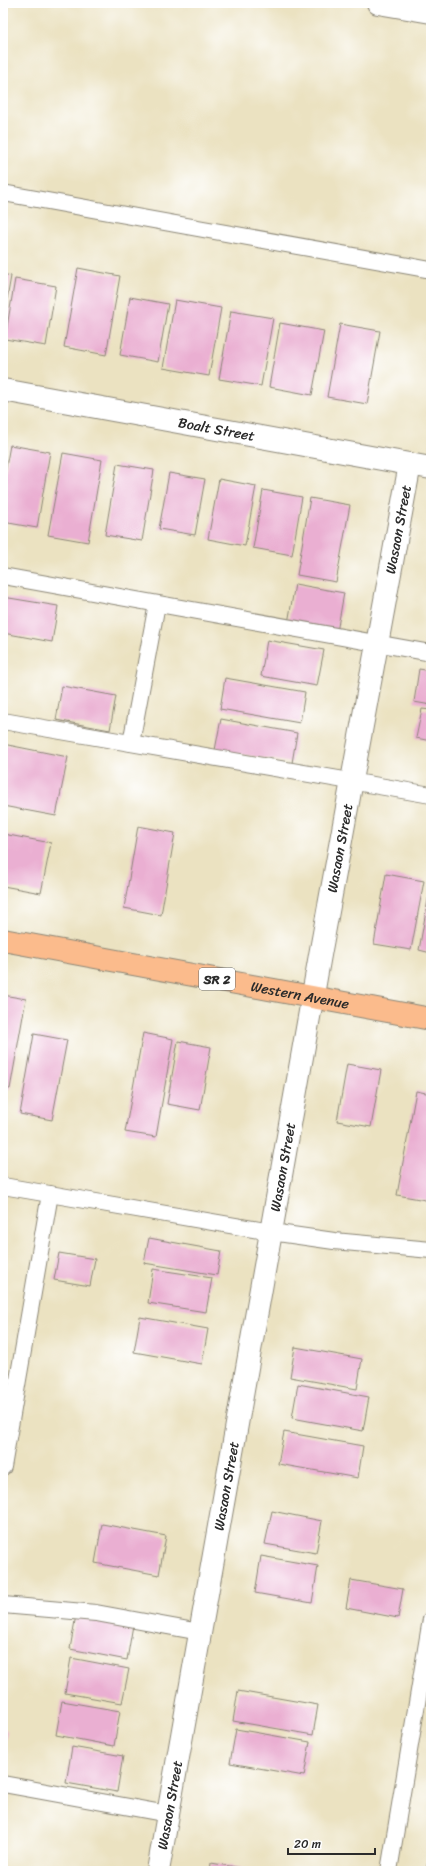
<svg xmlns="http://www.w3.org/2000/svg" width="434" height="1874" viewBox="0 0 434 1874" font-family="Sriracha,sans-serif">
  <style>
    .building { fill: #eaafd2 }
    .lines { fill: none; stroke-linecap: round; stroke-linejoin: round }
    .service-casing { stroke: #8b8676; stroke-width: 18 }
    .minor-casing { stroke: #8b8676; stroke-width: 24 }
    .primary-casing { stroke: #8b8676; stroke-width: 24 }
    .service { stroke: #fff; stroke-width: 16 }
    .minor { stroke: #fff; stroke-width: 22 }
    .primary { stroke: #fbbb8c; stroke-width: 22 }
    .labels { text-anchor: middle; stroke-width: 3; stroke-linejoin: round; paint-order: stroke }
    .shield { fill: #fff; stroke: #6b6b6b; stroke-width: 1 }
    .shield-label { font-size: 13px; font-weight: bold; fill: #2b2b2b }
    .street-label { font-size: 14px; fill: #2b2b2b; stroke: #fff }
  </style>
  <rect width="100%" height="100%" fill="#fff"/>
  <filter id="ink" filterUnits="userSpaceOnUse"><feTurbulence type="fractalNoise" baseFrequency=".025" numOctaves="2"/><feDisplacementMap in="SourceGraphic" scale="8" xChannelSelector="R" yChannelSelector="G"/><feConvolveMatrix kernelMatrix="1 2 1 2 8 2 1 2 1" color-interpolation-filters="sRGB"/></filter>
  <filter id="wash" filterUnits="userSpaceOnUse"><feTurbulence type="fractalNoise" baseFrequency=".012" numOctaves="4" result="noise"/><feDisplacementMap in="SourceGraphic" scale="16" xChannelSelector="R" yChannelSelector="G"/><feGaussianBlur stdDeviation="0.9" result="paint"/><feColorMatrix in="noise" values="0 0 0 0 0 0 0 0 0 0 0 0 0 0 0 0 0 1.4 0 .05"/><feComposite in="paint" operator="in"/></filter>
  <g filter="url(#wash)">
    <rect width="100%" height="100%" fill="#ebe2c1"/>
    <g id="blocks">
      <g class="building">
        <path d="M 78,268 L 120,276 L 106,355 L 64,347 Z"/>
        <path d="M 3,274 L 11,276 L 4,317 L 3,317 Z"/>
        <path d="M 15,279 L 56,286 L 46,346 L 5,339 Z"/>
        <path d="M 130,297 L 168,304 L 158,362 L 120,355 Z"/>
        <path d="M 175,300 L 221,308 L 209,376 L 163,368 Z"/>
        <path d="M 231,311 L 273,318 L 261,386 L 219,379 Z"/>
        <path d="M 280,323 L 324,331 L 312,395 L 269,387 Z"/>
        <path d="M 340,324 L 380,331 L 367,404 L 327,397 Z"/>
        <path d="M 430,397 L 431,397 L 431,416 L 427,415 Z"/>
        <path d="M 10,445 L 50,452 L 37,528 L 3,522 L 3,484 Z"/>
        <path d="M 63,453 L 102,460 L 88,542 L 48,535 Z"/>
        <path d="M 117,464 L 154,470 L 142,541 L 105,535 Z"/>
        <path d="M 169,473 L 205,479 L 195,535 L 159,529 Z"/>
        <path d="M 219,479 L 256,486 L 245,546 L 208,539 Z"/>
        <path d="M 263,490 L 302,497 L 292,555 L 253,548 Z"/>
        <path d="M 310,498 L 350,505 L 336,582 L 297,575 Z"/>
        <path d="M 295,584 L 344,593 L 337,632 L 288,623 Z"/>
        <path d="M 3,597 L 58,606 L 52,642 L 3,633 Z"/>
        <path d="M 267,640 L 324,650 L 317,686 L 261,676 Z"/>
        <path d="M 419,669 L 431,671 L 431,705 L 414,702 Z"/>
        <path d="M 225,678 L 305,692 L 300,723 L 220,709 Z"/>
        <path d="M 62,686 L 116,696 L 110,730 L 56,720 Z"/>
        <path d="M 422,709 L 431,710 L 431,741 L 416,738 Z"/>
        <path d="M 221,719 L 297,733 L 292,763 L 215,750 Z"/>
        <path d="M 3,744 L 68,757 L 56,816 L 3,806 Z"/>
        <path d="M 138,826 L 175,833 L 161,915 L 124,908 Z"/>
        <path d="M 3,834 L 51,843 L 41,893 L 3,886 Z"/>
        <path d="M 386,874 L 424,881 L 411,950 L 374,944 Z"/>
        <path d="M 430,889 L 431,889 L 431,953 L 419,950 Z"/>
        <path d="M 3,995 L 26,999 L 10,1089 L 3,1088 Z"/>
        <path d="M 143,1033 L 173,1039 L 156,1137 L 125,1132 Z"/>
        <path d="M 34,1034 L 67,1040 L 52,1120 L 20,1114 Z"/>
        <path d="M 178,1041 L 211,1047 L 200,1110 L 167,1104 Z"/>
        <path d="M 347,1064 L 381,1070 L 371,1127 L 337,1121 Z"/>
        <path d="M 416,1091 L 431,1094 L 431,1201 L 397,1195 Z"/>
        <path d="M 149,1238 L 221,1251 L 217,1275 L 144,1263 Z"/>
        <path d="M 59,1253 L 95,1259 L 90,1286 L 54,1280 Z"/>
        <path d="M 153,1269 L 212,1278 L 206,1312 L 148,1303 Z"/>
        <path d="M 140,1317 L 208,1329 L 202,1364 L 134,1352 Z"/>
        <path d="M 295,1347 L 362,1359 L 357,1389 L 290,1377 Z"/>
        <path d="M 298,1384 L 369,1397 L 363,1431 L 292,1418 Z"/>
        <path d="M 284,1432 L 363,1446 L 358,1478 L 278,1464 Z"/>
        <path d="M 272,1511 L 322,1521 L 316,1553 L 265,1544 Z"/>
        <path d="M 102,1524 L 166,1536 L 159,1575 L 95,1563 Z"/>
        <path d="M 261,1556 L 318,1566 L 312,1603 L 255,1593 Z"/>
        <path d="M 351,1580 L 403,1589 L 398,1618 L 346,1608 Z"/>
        <path d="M 76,1615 L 133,1625 L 127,1660 L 70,1649 Z"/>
        <path d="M 71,1658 L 129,1669 L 122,1703 L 65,1693 Z"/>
        <path d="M 238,1691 L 318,1705 L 313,1735 L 233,1721 Z"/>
        <path d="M 62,1701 L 120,1711 L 114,1746 L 56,1735 Z"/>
        <path d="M 236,1729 L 310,1742 L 304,1776 L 230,1763 Z"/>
        <path d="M 3,1730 L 7,1730 L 4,1747 L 3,1747 Z"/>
        <path d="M 72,1747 L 123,1756 L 117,1792 L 66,1783 Z"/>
        <path d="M 429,1854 L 431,1854 L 431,1871 L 426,1871 Z"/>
        <path d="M 211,1863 L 254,1870 L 254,1871 L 210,1871 Z"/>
      </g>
    </g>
  </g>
  <g filter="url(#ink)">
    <use href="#blocks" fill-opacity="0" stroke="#8b8676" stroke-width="1"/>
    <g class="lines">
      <defs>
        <g id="service">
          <path d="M 3,193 L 431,270"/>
          <path d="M 3,576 L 431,653"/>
          <path d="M 3,721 L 431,795"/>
          <path d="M 131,743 L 157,604"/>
          <path d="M 3,1186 L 271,1232 L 334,1241 L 431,1250"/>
          <path d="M 3,1467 L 50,1194"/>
          <path d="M 3,1605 L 96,1613 L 200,1632"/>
          <path d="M 3,1784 L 168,1814"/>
          <path d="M 389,1871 L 431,1619"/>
        </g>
        <g id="minor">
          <path d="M 378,3 L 431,12"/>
          <path id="s1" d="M 3,390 L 431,468"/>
          <path id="s2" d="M 158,1871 L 320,955 L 410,464"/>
        </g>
        <g id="primary">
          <path id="s3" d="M 3,940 L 431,1019"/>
        </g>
      </defs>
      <use href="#service" class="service-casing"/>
      <use href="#minor" class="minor-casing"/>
      <use href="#primary" class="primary-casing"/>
      <use href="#service" class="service"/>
      <use href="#minor" class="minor"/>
      <use href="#primary" class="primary"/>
    </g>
  </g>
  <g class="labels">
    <rect class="shield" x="199" y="968" width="36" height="22" rx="3"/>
    <g class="shield-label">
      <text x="217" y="984">SR 2</text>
    </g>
    <g class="street-label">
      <text dy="5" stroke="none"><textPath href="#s1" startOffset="217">Boalt Street</textPath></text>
      <text dy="5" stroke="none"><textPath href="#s2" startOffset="1363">Wasaon Street</textPath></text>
      <text dy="5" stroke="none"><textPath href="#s2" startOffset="1039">Wasaon Street</textPath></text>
      <text dy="5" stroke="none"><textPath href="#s3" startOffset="302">Western Avenue</textPath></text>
      <text dy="5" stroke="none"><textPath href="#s2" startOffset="715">Wasaon Street</textPath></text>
      <text dy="5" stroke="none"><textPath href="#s2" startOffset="391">Wasaon Street</textPath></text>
      <text dy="5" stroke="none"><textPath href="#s2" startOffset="67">Wasaon Street</textPath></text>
    </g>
  </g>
  <rect width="434" height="1874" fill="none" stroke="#fff" stroke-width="16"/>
  <path d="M288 1848v6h87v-6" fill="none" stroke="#2b2b2b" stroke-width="2"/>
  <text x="294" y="1848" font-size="12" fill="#2b2b2b" stroke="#ffffff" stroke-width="3" paint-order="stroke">20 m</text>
</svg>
